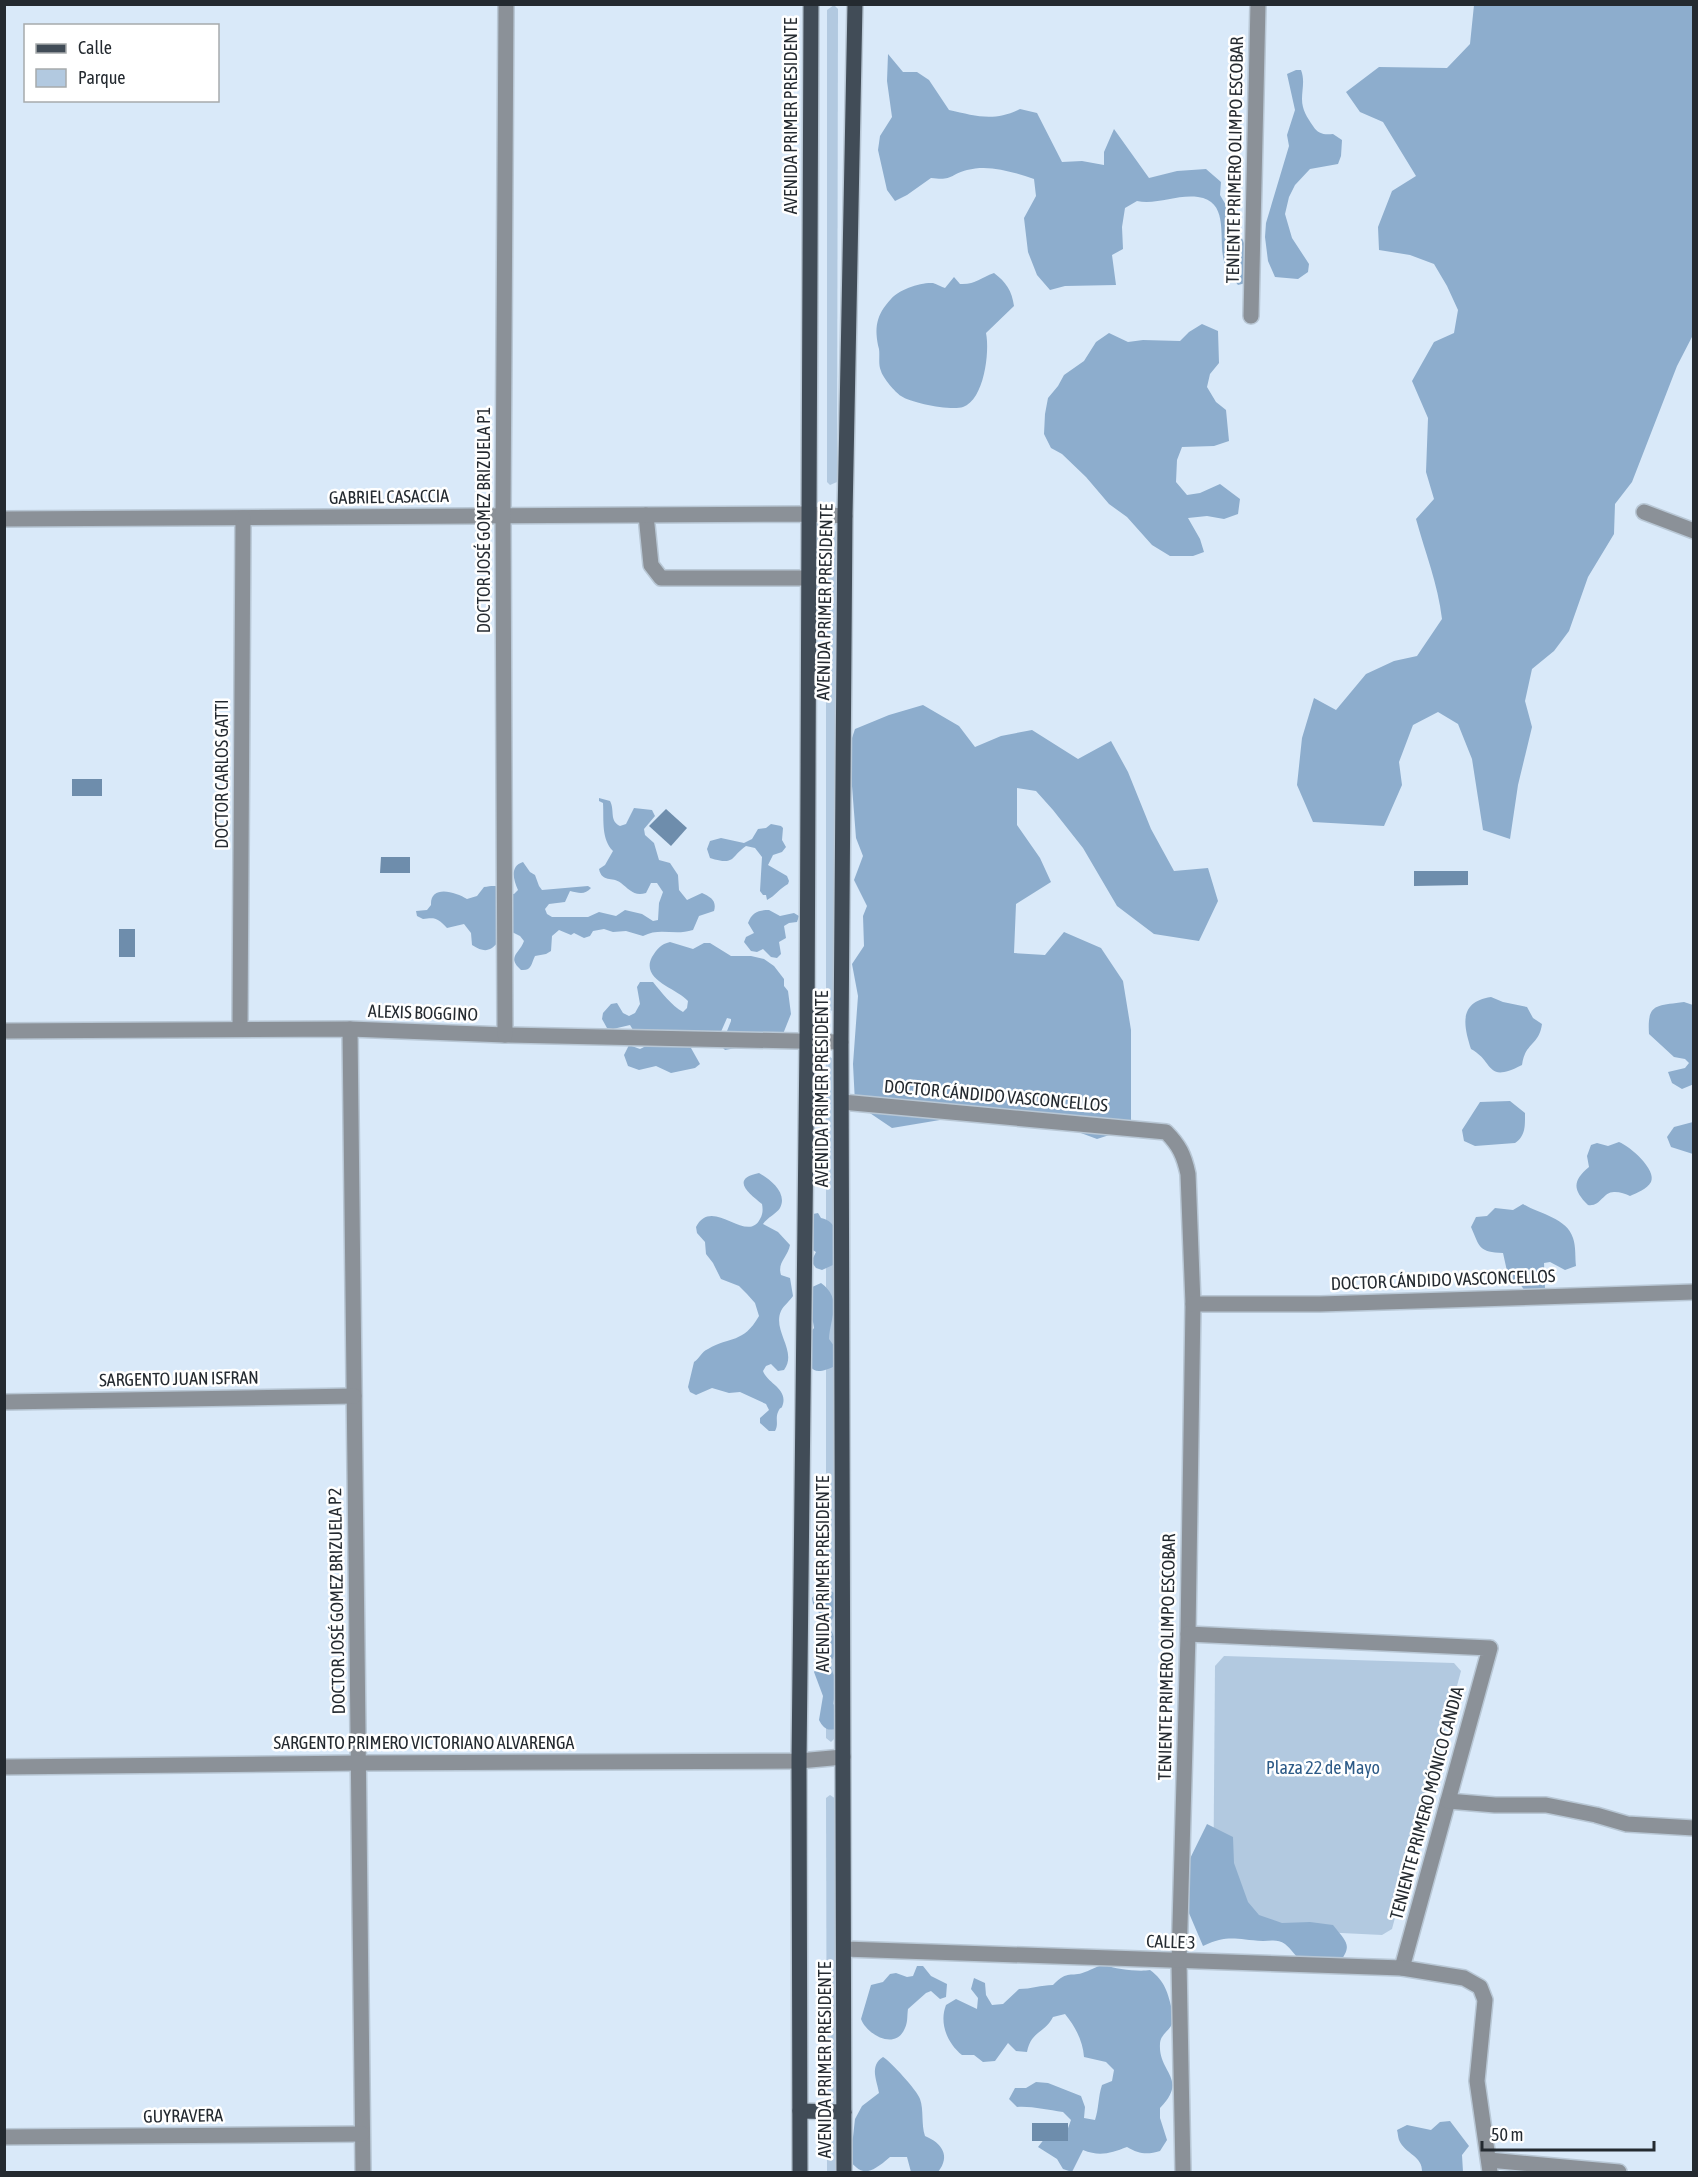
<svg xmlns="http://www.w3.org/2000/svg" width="1698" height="2177" viewBox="0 0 1698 2177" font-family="'Asap Condensed',sans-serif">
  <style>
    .green { fill: #b2c9e0 }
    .forest { fill: #8dadcd }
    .water { fill: #6e8dac }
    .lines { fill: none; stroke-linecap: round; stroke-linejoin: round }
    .minor-casing { stroke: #b8c7d5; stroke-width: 18 }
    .major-casing { stroke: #b8c7d5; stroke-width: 18 }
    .minor { stroke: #8b9198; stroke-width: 15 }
    .major { stroke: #414c57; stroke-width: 15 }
    .labels { text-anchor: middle; stroke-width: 5; stroke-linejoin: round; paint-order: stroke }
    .street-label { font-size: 18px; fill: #242a30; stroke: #fff }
    .park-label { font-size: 18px; fill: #2c5a87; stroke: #fff }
  </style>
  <rect width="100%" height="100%" fill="#d9e9f9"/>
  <g class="green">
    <path d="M 834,5 L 838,9 L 837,482 L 830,485 L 827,482 L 827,10 Z"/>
    <path d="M 830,528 L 834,529 L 837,533 L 836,1008 L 832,1011 L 826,1007 L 826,532 Z"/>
    <path d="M 830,1057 L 836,1061 L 835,1738 L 831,1742 L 826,1738 L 826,1061 Z"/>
    <path d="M 1224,1656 L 1454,1663 L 1461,1671 L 1392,1929 L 1382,1935 L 1221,1927 L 1213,1918 L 1215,1666 Z"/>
    <path d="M 830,1795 L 836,1799 L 838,2172 L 827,2172 L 826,1798 Z"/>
  </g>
  <g class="forest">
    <path d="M 1474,5 L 1694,5 L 1693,335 L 1677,366 L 1632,482 L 1615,504 L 1614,534 L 1588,577 L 1569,631 L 1554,651 L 1532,669 L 1525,701 L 1532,727 L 1518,785 L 1510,839 L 1483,830 L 1472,759 L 1458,724 L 1438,712 L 1413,725 L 1399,762 L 1402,785 L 1384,826 L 1313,822 L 1297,785 L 1302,738 L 1314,698 L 1336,710 L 1366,674 L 1394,661 L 1417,656 L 1442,619 C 1438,584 1425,552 1416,519 L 1434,499 L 1426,472 L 1428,418 L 1412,381 L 1434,342 L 1454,333 L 1458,310 L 1447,286 L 1434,264 L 1410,255 L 1379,250 L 1378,227 L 1392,191 L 1416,176 L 1383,122 L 1360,112 L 1346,92 L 1379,67 L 1447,68 L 1470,44 Z"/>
    <path d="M 888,54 L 903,72 L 917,72 L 929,80 L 949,110 C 976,116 994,122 1020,109 L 1037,113 L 1062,162 L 1082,161 L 1104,165 L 1104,152 L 1114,129 L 1149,178 L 1177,171 L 1206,169 L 1221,182 L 1220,195 L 1233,217 L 1244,243 L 1251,262 L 1253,281 L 1238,285 C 1232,277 1226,270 1224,261 C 1218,239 1230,201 1198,197 C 1178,194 1157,205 1137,201 L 1125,208 L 1122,227 L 1123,249 L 1112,255 L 1116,285 L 1065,286 L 1050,290 L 1037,275 L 1028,252 L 1024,218 L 1036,196 L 1034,179 C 1013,172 989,164 967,170 C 949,175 953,181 931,178 L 907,195 L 895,201 L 887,190 L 878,150 L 880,136 L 892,117 L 887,81 Z"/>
    <path d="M 1296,70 L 1301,70 C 1305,80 1302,89 1302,99 C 1302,110 1307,117 1313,126 C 1318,134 1324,135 1333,134 L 1342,140 L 1341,156 L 1338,164 L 1310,169 L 1295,185 L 1289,197 L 1285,214 L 1292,238 L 1309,264 L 1308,272 L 1298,279 L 1275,277 L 1268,261 L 1265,237 L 1266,223 L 1289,146 L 1287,135 L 1295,110 L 1287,74 Z"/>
    <path d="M 994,273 C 1006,282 1012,291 1014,306 L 986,333 C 990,352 984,400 963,407 C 951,411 911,403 901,396 C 895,392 883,378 881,371 C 878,365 880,356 879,349 C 874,328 876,315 891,299 C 898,290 921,282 933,283 C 936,284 942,287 945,288 L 954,277 L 960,284 C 975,285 980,278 994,273 Z"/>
    <path d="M 1202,324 L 1218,331 L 1219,363 L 1210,374 L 1207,387 L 1216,402 L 1226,410 L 1229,441 L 1214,446 L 1182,447 L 1177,460 L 1176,482 L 1187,495 L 1200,493 L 1220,484 L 1240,499 L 1238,514 L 1224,519 L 1207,516 L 1188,518 L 1200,539 L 1204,552 L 1193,556 L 1170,556 L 1152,545 L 1127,517 L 1109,504 L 1086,477 L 1062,454 L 1051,448 L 1044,434 L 1045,414 L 1048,398 L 1058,386 L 1064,375 L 1084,361 L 1096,342 L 1109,333 L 1128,342 L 1143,340 L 1180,341 L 1189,332 Z"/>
    <path d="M 923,705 L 959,726 L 975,747 L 1001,736 L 1032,730 L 1078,759 L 1111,741 L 1128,772 L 1151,829 L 1174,871 L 1208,868 L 1218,901 L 1199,941 L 1154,934 L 1117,906 L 1083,848 L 1053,810 L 1036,791 L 1017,788 L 1017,825 L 1040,858 L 1051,882 L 1016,904 L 1014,953 L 1045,955 L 1064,932 L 1101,948 L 1123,981 L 1131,1030 L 1131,1128 L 1097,1139 L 1046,1120 L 952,1118 L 892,1128 L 855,1103 L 853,1064 L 858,996 L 852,964 L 864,946 L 863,916 L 867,906 L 854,880 L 863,856 L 856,838 L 849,747 L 855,729 L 889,715 Z"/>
    <path d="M 599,798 L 610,801 C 615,810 609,821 620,826 L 626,824 L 634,808 L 652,810 L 655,816 L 644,829 L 645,835 L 654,843 L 659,860 L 670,863 L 678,875 L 679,890 L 687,900 L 702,893 C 711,897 717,901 714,911 L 699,916 L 693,930 C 674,936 660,927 643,936 L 626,931 L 613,932 L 604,929 L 593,931 L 590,936 L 584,938 L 574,933 L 571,935 L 559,930 L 552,936 L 551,951 L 546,954 L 535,956 C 531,964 532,971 521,970 C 506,957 520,953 524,941 L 520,936 L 510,931 C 495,941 493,959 472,945 L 471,933 L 464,924 L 447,928 C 438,918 435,917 423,919 L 417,916 L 416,911 L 427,910 L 431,905 C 430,884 456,892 467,899 L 477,896 L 484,887 C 496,885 499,885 508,894 L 514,894 L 518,890 C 513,879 510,866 523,862 L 530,872 L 535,875 L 539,886 L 542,890 L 588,886 L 591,888 C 585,895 579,893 570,891 L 565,902 L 549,904 L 545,909 L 547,914 L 552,917 L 588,917 L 599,912 L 616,916 L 625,910 L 642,914 L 653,921 L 658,920 L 659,903 L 663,892 L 657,883 L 651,883 L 646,893 C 634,897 629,889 621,883 C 612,876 602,883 599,869 L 605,865 L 613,851 C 601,839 604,820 603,803 L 599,801 Z"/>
    <path d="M 771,824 L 781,826 L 783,828 L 782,840 L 786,847 L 782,852 L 773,855 L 768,865 L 787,876 L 789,881 L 788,884 C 780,888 775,896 767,900 L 766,895 L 763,895 L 760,891 L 762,857 L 755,848 L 746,846 C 730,857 736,866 710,858 L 707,849 L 710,841 L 721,838 L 744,843 L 752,839 L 758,829 L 766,828 Z"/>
    <path d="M 769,910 L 780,916 L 794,913 L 799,916 L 797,922 L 789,923 L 784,926 L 786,938 L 779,942 L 781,954 L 777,958 L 771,957 L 763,949 L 757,952 L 751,951 L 744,942 L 746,937 L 754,933 L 748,923 C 752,912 759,910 769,910 Z"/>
    <path d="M 670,942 L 693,949 L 704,943 L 710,943 L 731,956 L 751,956 L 764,959 L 774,966 L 784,979 L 784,986 L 788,991 L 791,1014 L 783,1034 L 754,1037 L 736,1048 L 725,1050 L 721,1046 L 731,1021 L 731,1019 L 727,1018 L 720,1034 L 691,1048 L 700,1064 L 695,1068 L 671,1073 L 656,1066 L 639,1070 L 628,1066 L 624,1055 L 629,1045 L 640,1049 L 646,1046 L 646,1041 L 636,1035 L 630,1025 L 613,1029 L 607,1028 L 602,1019 L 603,1013 L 611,1004 L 617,1003 L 623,1013 L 629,1016 L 635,1013 L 640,1004 L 637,987 L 640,982 L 653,982 C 662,993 671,1005 683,1012 L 687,1008 L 688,1001 C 677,988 640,980 652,957 C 657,949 661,944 670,942 Z"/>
    <path d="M 1491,997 L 1503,1002 L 1527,1007 L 1533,1018 L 1542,1024 C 1539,1046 1525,1042 1522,1065 C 1485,1084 1495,1062 1471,1049 C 1463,1024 1459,1002 1491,997 Z"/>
    <path d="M 1684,1002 L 1693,1005 L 1694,1084 L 1682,1089 L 1672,1083 L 1668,1072 L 1685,1068 L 1689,1063 L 1685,1059 L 1674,1057 L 1649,1034 C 1647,1003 1656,1006 1684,1002 Z"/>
    <path d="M 1510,1101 L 1525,1113 C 1525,1125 1526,1136 1515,1143 L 1475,1146 L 1464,1141 L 1462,1130 L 1480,1102 Z"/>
    <path d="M 1693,1122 L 1693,1154 L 1671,1147 L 1667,1137 L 1674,1127 Z"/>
    <path d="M 1619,1142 C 1630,1146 1657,1170 1651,1182 C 1647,1189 1637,1193 1630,1196 C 1626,1194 1620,1192 1615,1192 C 1603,1191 1601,1207 1588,1205 C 1573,1190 1572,1181 1589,1167 L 1587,1156 L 1591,1145 L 1597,1143 L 1608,1146 Z"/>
    <path d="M 759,1173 C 770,1179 788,1193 780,1208 C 777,1213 767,1218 763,1224 L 778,1232 L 790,1245 C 788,1257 777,1262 781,1275 L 790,1278 L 793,1296 C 790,1301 784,1305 781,1311 C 772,1331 798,1351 784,1370 L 778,1371 L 771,1364 L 766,1366 L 763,1371 C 767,1383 787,1388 783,1404 C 781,1411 781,1405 778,1412 C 775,1419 779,1424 775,1431 L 769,1431 L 760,1423 L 760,1418 L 769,1410 L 766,1404 L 740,1392 L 729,1393 L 712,1388 L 696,1395 L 690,1392 L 688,1387 L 694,1362 C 700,1358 701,1352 708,1349 C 730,1336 743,1344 759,1316 L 755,1303 L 747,1294 L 739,1286 L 721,1279 L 713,1263 L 706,1254 L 705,1242 L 697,1233 L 696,1227 C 712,1195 747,1245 760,1219 C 763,1214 763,1209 762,1204 C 750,1194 729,1179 759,1173 Z"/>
    <path d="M 1523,1204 C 1539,1214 1567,1218 1573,1238 C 1576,1246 1575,1258 1576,1266 L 1565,1270 L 1550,1262 L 1544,1263 L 1545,1288 L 1533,1294 L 1527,1294 L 1520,1284 L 1509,1280 L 1503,1253 C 1479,1252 1480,1248 1471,1227 L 1476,1217 L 1487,1216 L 1495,1208 L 1513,1210 Z"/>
    <path d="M 818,1213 L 821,1218 C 837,1221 838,1237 842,1250 L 834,1259 L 833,1265 L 822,1270 L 816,1268 L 813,1264 L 813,1258 L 816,1252 L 811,1249 C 812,1238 811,1225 813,1214 Z"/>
    <path d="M 821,1283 C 843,1299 830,1318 829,1339 L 840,1354 L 837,1365 C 802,1383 809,1357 810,1333 L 814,1328 L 813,1322 L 806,1309 L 810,1288 Z"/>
    <path d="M 826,1588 L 836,1594 L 839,1611 C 816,1632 850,1636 830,1663 C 832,1676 840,1681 839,1695 L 834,1699 L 833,1704 L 836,1706 L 837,1728 C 828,1732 823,1728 819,1720 L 823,1696 L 814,1672 L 823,1658 L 815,1628 L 823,1619 L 813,1604 L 812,1598 L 820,1589 Z"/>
    <path d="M 1207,1824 L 1233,1837 L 1234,1863 L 1248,1902 L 1259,1915 L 1282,1923 L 1310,1922 L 1333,1925 C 1348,1944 1353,1945 1337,1966 L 1301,1962 C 1296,1956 1291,1949 1285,1944 C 1278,1939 1271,1941 1263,1941 C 1236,1940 1229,1934 1203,1946 L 1177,1885 Z"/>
    <path d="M 1105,1965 C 1115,1969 1139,1972 1150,1970 C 1165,1981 1168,1993 1172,2010 C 1172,2015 1174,2019 1172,2024 C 1169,2031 1160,2035 1160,2044 C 1158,2073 1189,2078 1160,2108 L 1160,2118 L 1167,2140 L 1160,2151 C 1147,2155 1139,2154 1127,2147 C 1111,2153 1100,2157 1083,2150 L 1072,2172 L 1063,2169 L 1057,2159 L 1038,2147 L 1045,2138 L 1067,2131 L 1071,2120 L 1063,2112 C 1047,2110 1032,2106 1017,2107 L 1009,2099 L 1015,2088 L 1026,2088 L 1036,2082 L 1048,2083 L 1081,2096 L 1085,2107 L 1084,2118 L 1095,2120 C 1099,2108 1098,2097 1102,2085 L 1112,2081 L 1114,2070 L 1106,2062 L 1084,2057 C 1083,2041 1075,2026 1065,2014 L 1053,2017 C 1044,2034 1031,2031 1027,2052 L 1016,2051 L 1008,2043 L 995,2061 L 983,2062 L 974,2055 L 962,2055 C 947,2043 939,2023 946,2005 L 956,1999 L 977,2009 L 978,1998 L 971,1989 L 974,1978 L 985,1983 L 986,1995 L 992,2005 L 1003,2004 L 1019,1989 C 1031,1989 1041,1985 1053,1985 C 1069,1969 1070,1978 1085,1972 C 1093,1969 1097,1966 1105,1965 Z"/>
    <path d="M 917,1966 L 923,1966 L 931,1976 L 947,1984 L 946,1997 L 940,1999 L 931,1991 L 926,1993 L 908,2009 C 907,2015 908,2022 905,2028 C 896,2051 867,2035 861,2019 L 871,1985 L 883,1982 L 890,1974 L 896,1973 L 907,1977 L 913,1976 Z"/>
    <path d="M 883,2057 C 890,2061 917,2090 920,2099 C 924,2110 921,2124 925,2136 C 942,2143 951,2156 938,2172 L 911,2172 L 907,2157 L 890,2157 C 868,2176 861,2177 845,2154 L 853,2137 L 855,2119 L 862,2106 L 879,2093 C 877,2080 869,2066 883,2057 Z"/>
    <path d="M 1450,2121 L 1469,2146 L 1462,2155 L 1463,2172 L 1422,2172 C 1423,2156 1405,2154 1399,2140 C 1398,2137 1398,2134 1397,2130 L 1407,2125 L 1431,2130 L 1440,2122 Z"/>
  </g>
  <g class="water">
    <rect x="72" y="779" width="30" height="17"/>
    <path d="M 666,809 L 687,828 L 671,846 L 649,826 Z"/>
    <path d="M 381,857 L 410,857 L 410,873 L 380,873 Z"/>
    <path d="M 1414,871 L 1468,871 L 1468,885 L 1414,886 Z"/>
    <rect x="119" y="929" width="16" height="28"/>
    <rect x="1032" y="2123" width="36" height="18"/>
  </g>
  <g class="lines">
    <defs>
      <g id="minor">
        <path d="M 1251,316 L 1258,4"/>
        <path d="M 1644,512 L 1694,531"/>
        <path d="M 646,515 L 651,565 L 661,578 L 809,578"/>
        <path d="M 4,519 L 809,514 L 845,516"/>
        <path d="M 240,1029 L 243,518"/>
        <path d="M 350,1029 L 363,2172"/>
        <path d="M 4,1031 L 350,1029 L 505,1035 L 841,1042"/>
        <path d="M 505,1035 L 503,515 L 506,4"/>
        <path d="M 842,1102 L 1166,1132 C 1179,1145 1184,1155 1188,1174 L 1193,1304 L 1188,1634 L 1179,1962 L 1183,2172"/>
        <path d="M 1193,1304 L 1320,1304 L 1694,1292"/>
        <path d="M 4,1402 L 354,1396"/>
        <path d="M 1188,1634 L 1490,1648 L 1402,1968"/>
        <path d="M 4,1767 L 358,1763 L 799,1761 L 843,1757"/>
        <path d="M 1448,1801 L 1495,1805 L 1546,1805 L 1596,1815 L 1627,1824 L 1694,1828"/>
        <path d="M 844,1949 L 1402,1968 L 1464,1978 L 1480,1987 L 1485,2000 L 1477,2081 L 1490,2172"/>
        <path d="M 4,2137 L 362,2134"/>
        <path d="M 1489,2160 L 1619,2172"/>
      </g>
      <g id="major">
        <path d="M 800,2111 L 844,2112"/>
        <path d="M 800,2172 L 799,1761 L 807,1041 L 811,4"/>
        <path d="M 844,2172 L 841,1042 L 845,516 L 855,4"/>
      </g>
    </defs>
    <use href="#minor" class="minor-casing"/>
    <use href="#major" class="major-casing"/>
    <use href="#minor" class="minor"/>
    <use href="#major" class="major"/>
  </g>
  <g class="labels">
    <g class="street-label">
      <text transform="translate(791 116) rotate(-90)" y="6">AVENIDA PRIMER PRESIDENTE</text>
      <text transform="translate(1235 160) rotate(-89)" y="6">TENIENTE PRIMERO OLIMPO ESCOBAR</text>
      <text transform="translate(389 497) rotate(-1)" y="6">GABRIEL CASACCIA</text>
      <text transform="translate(484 520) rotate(-90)" y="6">DOCTOR JOSÉ GOMEZ BRIZUELA P1</text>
      <text transform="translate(825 602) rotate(-89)" y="6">AVENIDA PRIMER PRESIDENTE</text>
      <text transform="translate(222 774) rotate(-90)" y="6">DOCTOR CARLOS GATTI</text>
      <text transform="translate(423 1013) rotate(2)" y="6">ALEXIS BOGGINO</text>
      <text transform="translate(822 1089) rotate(-90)" y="6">AVENIDA PRIMER PRESIDENTE</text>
      <text transform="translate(996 1096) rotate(5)" y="6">DOCTOR CÁNDIDO VASCONCELLOS</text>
      <text transform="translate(1443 1280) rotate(-2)" y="6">DOCTOR CÁNDIDO VASCONCELLOS</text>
      <text transform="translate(179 1379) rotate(-1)" y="6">SARGENTO JUAN ISFRAN</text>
      <text transform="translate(823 1574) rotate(-90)" y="6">AVENIDA PRIMER PRESIDENTE</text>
      <text transform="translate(337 1601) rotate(-91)" y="6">DOCTOR JOSÉ GOMEZ BRIZUELA P2</text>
      <text transform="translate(1167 1657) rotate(-89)" y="6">TENIENTE PRIMERO OLIMPO ESCOBAR</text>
      <text x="424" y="1749">SARGENTO PRIMERO VICTORIANO ALVARENGA</text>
      <text transform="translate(1427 1803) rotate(-75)" y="6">TENIENTE PRIMERO MÓNICO CANDIA</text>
      <text transform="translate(1171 1942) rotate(2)" y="6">CALLE 3</text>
      <text transform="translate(825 2060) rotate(-90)" y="6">AVENIDA PRIMER PRESIDENTE</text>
      <text transform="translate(183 2116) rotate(-1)" y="6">GUYRAVERA</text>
    </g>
    <g class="park-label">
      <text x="1323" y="1774">Plaza 22 de Mayo</text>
    </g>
  </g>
  <rect width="1698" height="2177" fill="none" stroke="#242a30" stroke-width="12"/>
  <rect x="24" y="24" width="195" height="78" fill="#ffffff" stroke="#a7aaac" stroke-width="1.5"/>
  <rect x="36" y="44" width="30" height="9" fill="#414c57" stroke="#a7aaac" stroke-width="1.5"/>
  <text x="78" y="54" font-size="18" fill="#242a30">Calle</text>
  <rect x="36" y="69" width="30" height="18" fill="#b2c9e0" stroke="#a7aaac" stroke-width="1.5"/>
  <text x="78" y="84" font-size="18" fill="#242a30">Parque</text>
  <path d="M1482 2141v9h172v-9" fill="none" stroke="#242a30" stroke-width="3"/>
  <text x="1491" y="2141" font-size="18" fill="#242a30" stroke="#ffffff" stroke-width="4.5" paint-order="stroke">50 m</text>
</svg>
